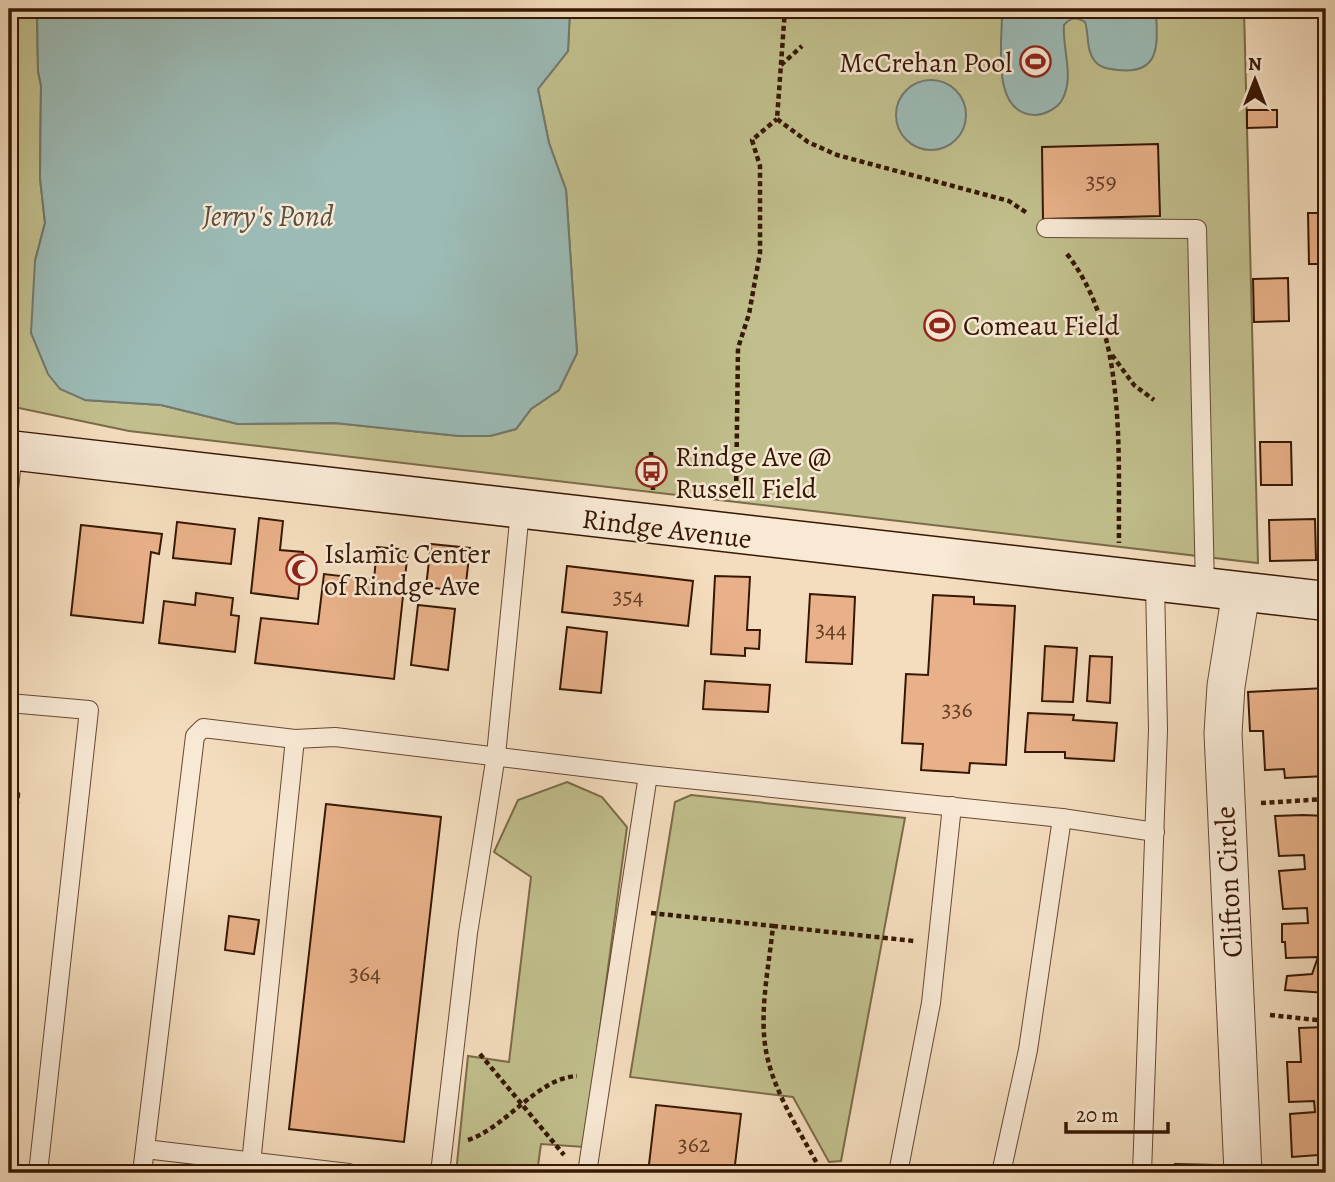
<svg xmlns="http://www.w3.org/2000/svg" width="1335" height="1182" viewBox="0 0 1335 1182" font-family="Alegreya,serif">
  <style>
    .green { fill: #c1bf8d; stroke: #7c6b48; stroke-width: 2 }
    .water { fill: #9cbbb6; stroke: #73796e; stroke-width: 2 }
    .building { fill: #e9b189; stroke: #361703; stroke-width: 2 }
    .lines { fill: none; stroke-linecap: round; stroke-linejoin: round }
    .lane-casing { stroke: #664832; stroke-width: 20 }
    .street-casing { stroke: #664832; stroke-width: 39 }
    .secondary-casing { stroke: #361703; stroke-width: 41 }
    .path { stroke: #361703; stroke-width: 4.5; stroke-dasharray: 5 3.5; stroke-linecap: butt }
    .lane { stroke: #f8e9d5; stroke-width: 18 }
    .street { stroke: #f8e9d5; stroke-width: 37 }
    .secondary { stroke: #f8e9d5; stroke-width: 38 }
    .labels { text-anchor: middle; stroke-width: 5; stroke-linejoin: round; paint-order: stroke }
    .number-label { font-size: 24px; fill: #633e24 }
    .poi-label { font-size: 28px; fill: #361703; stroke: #f8e9d5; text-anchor: start }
    .street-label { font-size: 28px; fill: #361703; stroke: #f8e9d5 }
    .water-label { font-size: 30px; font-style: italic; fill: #5a5042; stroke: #f8e9d5 }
  </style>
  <rect width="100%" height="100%" fill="#f4ddbe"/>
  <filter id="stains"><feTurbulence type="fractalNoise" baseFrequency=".00286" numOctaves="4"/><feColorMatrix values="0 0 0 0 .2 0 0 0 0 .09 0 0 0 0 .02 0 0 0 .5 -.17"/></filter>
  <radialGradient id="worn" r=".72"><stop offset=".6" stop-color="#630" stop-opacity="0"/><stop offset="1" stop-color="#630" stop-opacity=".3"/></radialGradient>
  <g class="green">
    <path d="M 9,9 L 37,9 L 38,71 L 41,85 L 40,178 L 45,223 L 35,261 L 85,400 L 161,405 L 238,424 L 335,423 L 459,436 L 490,436 L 516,429 L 531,409 L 559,390 L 577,353 L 566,190 L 549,143 L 538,89 L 568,51 L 570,9 L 1244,9 L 1258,563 L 129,431 L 9,406 Z"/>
    <path d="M 567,782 L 602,797 L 627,827 L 584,1147 L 541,1144 L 537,1173 L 456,1173 L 468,1056 L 509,1062 L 531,877 L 494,852 L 518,800 Z"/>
    <path d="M 691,795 L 905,818 L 841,1161 L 829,1162 L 793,1097 L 630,1077 L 675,802 Z"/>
  </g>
  <g class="water">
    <path d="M 37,9 L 570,9 L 568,51 L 538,89 L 549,143 L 566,190 L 577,353 L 559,390 L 531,409 L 516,429 L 490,436 L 459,436 L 335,423 L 238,424 L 161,405 L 85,400 L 60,389 L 48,374 L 31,333 L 35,261 L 45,223 L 40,178 L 41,85 L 38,71 Z"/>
    <path d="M 1002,9 L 1156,9 C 1157,41 1163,75 1118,70 C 1109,69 1099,68 1094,60 C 1086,50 1089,33 1085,22 C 1076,17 1071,17 1064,25 C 1062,49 1075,77 1062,100 C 1058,108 1044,115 1035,115 C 989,114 1003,39 1002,9 Z"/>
    <circle cx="931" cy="115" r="35"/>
  </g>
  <g class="building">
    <path d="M 1247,110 L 1277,110 L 1277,127 L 1247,128 Z"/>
    <path d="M 1158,144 L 1160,216 L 1043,219 L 1042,147 Z"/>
    <path d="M 1308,213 L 1326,213 L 1326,264 L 1309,264 Z"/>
    <path d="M 1288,278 L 1289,321 L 1254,322 L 1253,279 Z"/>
    <path d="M 1260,442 L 1291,442 L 1292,485 L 1261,485 Z"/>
    <path d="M 259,518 L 283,521 L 280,550 L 303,552 L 298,599 L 251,593 Z"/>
    <path d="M 1315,519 L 1316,560 L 1270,561 L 1269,520 Z"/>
    <path d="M 177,522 L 235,529 L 231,564 L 173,558 Z"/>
    <path d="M 81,525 L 162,534 L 159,554 L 151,552 L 143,623 L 71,615 Z"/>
    <path d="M 431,544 L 470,548 L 465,592 L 426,587 Z"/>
    <path d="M 377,547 L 408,550 L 394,679 L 255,663 L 261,618 L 318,624 L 324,574 L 374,580 Z"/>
    <path d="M 567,566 L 693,581 L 688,626 L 562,612 Z"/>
    <path d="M 715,576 L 750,577 L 747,630 L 760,630 L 759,649 L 745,648 L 745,656 L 711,654 Z"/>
    <path d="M 196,593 L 233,598 L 231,615 L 239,616 L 235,652 L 159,643 L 164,601 L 195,605 Z"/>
    <path d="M 810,594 L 855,597 L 852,664 L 806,662 Z"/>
    <path d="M 933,595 L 974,597 L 974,604 L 1015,606 L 1006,765 L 970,763 L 969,773 L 921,770 L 923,744 L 902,743 L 906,674 L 928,675 Z"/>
    <path d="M 418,605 L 455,609 L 448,670 L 411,665 Z"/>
    <path d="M 567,627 L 607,632 L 601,693 L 560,689 Z"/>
    <path d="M 1045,646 L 1077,648 L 1073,702 L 1042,701 Z"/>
    <path d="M 1090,656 L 1112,657 L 1110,703 L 1087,701 Z"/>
    <path d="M 705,681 L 770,685 L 768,712 L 703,709 Z"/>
    <path d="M 1326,688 L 1326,776 L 1285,778 L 1284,769 L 1265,770 L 1263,731 L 1250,731 L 1248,692 Z"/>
    <path d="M 1028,713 L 1074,715 L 1073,720 L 1117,723 L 1114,761 L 1065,758 L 1065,752 L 1025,752 Z"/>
    <path d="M 326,804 L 441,817 L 404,1142 L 289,1129 Z"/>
    <path d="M 1303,815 L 1326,816 L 1326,993 L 1285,990 L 1287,976 L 1312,974 L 1318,957 L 1286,958 L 1285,942 L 1282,942 L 1282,924 L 1308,923 L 1307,908 L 1283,909 L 1279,871 L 1305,869 L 1304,855 L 1279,856 L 1275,816 Z"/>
    <path d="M 229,916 L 259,920 L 254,954 L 225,950 Z"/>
    <path d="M 1326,1027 L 1326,1173 L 1293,1173 L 1293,1167 L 1318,1165 L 1318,1155 L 1292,1157 L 1290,1114 L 1315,1112 L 1314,1101 L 1289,1102 L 1287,1062 L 1301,1062 L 1299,1028 Z"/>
    <path d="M 656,1105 L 741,1114 L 734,1173 L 648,1173 Z"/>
    <path d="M 1175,1164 L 1215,1165 L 1215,1173 L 1175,1173 Z"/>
  </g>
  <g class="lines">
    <defs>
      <g id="lane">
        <path d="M 1046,228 L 1197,229 L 1205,588"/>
        <path d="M 9,489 L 13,451"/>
        <path d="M 9,703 L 89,710 L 38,1173"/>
        <path d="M 145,1149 L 349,1173"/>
        <path d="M 142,1173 L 195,736 L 203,728 L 295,739 L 335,737 L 648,775 L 1062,818 L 1155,832"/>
        <path d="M 250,1173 L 295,739"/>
        <path d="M 440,1173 L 468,933 L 496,755 L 520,511"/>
        <path d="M 587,1173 L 648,775"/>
        <path d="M 898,1173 L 931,1003 L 952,806"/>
        <path d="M 1001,1173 L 1028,1050 L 1062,818"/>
        <path d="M 1142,1173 L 1158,730 L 1155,583"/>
      </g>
      <path id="street" d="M 1241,592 L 1226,686 L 1223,733 L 1243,1173"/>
      <path id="secondary" d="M 9,450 L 1326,601"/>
    </defs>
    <use href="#lane" class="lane-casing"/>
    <use href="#street" class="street-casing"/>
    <use href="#secondary" class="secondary-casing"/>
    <g class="path">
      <path d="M 785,9 L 777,119 L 808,142 L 837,155 L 1009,201 L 1027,213"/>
      <path d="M 781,65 L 802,46"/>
      <path d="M 1067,254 C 1127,331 1118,450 1119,543"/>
      <path d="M 1112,355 L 1134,385 L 1154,400"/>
      <path d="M 651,452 L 653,490"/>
      <path d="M 736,498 L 738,348 L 749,314 L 760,253 L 760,166 L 752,140 L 777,119"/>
      <path d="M 9,791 L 18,794 L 9,866"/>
      <path d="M 1261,803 L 1326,799"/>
      <path d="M 651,913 L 773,926 C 769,967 758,1015 767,1056 C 776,1097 803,1136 822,1173"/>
      <path d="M 773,926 L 914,941"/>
      <path d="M 1270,1015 L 1326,1021"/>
      <path d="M 480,1054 L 564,1155"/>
      <path d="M 468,1140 C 507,1127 537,1078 577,1076"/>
    </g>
    <use href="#lane" class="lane"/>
    <use href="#street" class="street"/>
    <use href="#secondary" class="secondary"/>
  </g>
  <defs>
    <symbol id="stadium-ring" viewBox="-11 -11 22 22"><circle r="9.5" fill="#f8e9d5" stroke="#8f2418" stroke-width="1.5"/><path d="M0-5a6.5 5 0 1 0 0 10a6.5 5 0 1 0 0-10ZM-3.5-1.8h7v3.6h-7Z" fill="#8f2418"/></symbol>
    <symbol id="bus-ring" viewBox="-11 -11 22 22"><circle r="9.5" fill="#f8e9d5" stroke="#8f2418" stroke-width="1.5"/><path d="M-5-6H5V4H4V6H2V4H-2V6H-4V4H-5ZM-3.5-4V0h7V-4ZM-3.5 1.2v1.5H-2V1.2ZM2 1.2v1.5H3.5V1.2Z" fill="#8f2418"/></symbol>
    <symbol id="mosque-ring" viewBox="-11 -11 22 22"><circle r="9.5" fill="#f8e9d5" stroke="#8f2418" stroke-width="1.5"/><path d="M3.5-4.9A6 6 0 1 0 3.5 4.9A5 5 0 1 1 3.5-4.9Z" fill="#8f2418"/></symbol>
  </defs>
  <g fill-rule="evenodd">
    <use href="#stadium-ring" x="1018" y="44" width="35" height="35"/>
    <use href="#stadium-ring" x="922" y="308" width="35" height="35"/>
    <use href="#bus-ring" x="634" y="454" width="35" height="35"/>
    <use href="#mosque-ring" x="284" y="552" width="35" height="35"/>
  </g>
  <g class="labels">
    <g class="number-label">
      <text x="1101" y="189">359</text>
      <text x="628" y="604">354</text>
      <text x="831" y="637">344</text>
      <text x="957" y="717">336</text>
      <text x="365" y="981">364</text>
      <text x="694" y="1152">362</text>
    </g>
    <g class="poi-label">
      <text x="1012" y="72" text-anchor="end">McCrehan Pool</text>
      <text x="963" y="335">Comeau Field</text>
      <text x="675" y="466">Rindge Ave @<tspan x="675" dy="32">Russell Field</tspan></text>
      <text x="324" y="563">Islamic Center<tspan x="324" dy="32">of Rindge Ave</tspan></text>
    </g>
    <g class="street-label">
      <text transform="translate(667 528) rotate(7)" y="10">Rindge Avenue</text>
      <text transform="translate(1228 882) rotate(-93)" y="10">Clifton Circle</text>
    </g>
    <g class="water-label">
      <text x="268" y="226">Jerry's Pond</text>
    </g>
  </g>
  <rect width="1335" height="1182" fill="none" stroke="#f4ddbe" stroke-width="35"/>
  <rect x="10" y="10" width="1314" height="1161" fill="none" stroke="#361703" stroke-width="3.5"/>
  <rect x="18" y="18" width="1300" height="1147" fill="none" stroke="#361703" stroke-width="2"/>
  <g transform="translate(1255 80)" stroke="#f8e9d5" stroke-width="5" paint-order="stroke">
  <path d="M0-5L12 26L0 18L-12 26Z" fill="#361703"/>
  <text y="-10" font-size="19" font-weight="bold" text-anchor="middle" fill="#361703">N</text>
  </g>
  <path d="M1066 1122v10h102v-10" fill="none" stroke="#361703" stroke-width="3.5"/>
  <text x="1076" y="1122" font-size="21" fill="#361703" stroke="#f8e9d5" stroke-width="5" paint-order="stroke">20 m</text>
  <rect width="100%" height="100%" filter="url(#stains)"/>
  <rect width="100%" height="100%" fill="url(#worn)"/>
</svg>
